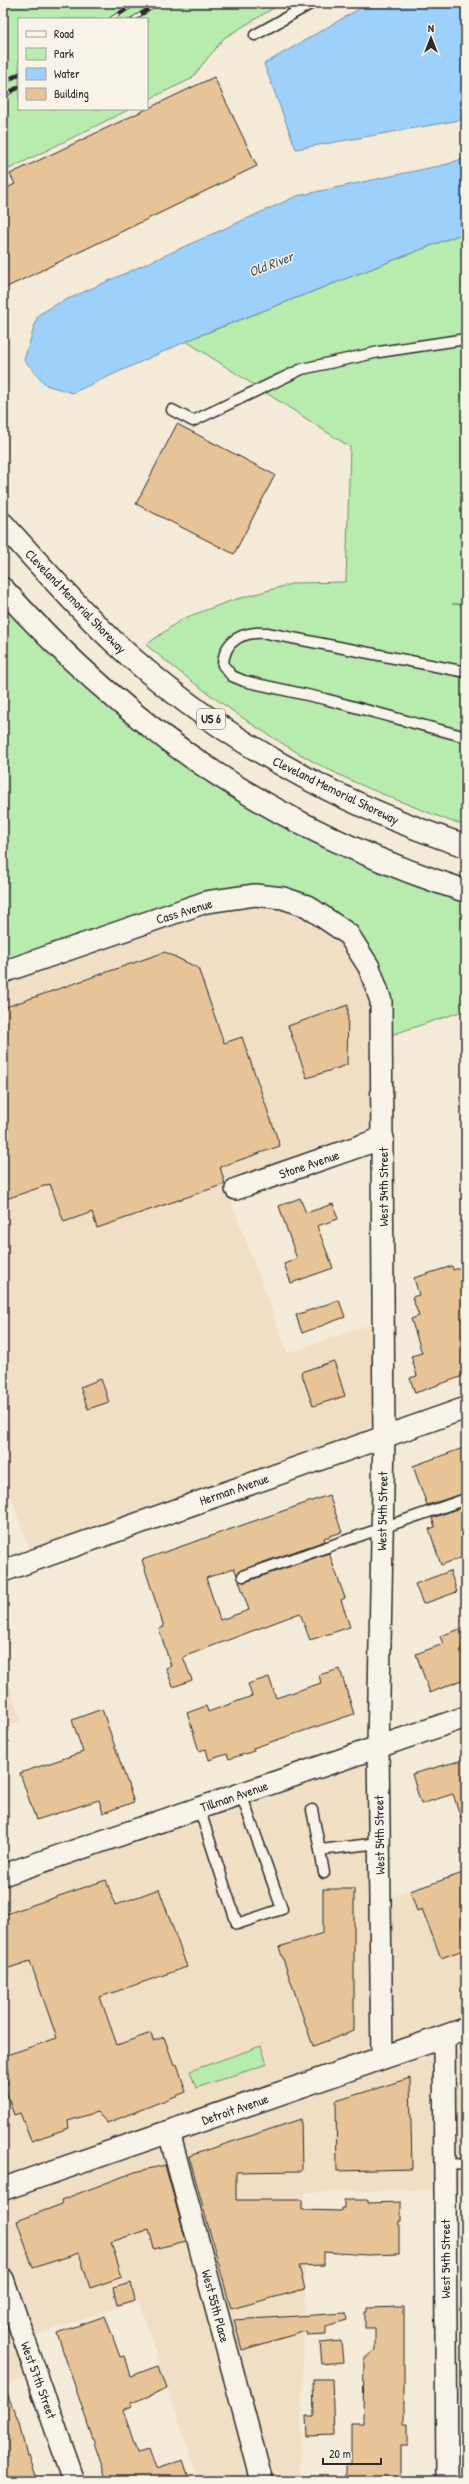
<svg xmlns="http://www.w3.org/2000/svg" width="469" height="2484" viewBox="0 0 469 2484" font-family="'Patrick Hand',sans-serif">
  <style>
    .built { fill: #f0dfc5 }
    .green { fill: #b7ecae; stroke: #718c6c }
    .water { fill: #9dd1fb; stroke: #6f8fa8 }
    .building { fill: #e7c498; stroke: #2b2b2b }
    .lines { fill: none; stroke-linecap: round; stroke-linejoin: round }
    .service-casing { stroke: #2b2b2b; stroke-width: 13 }
    .minor-casing { stroke: #2b2b2b; stroke-width: 24 }
    .primary-casing { stroke: #2b2b2b; stroke-width: 25 }
    .motorway-casing { stroke: #2b2b2b; stroke-width: 25 }
    .service { stroke: #f7f3e8; stroke-width: 10 }
    .minor { stroke: #f7f3e8; stroke-width: 21 }
    .primary { stroke: #f7f3e8; stroke-width: 22 }
    .motorway { stroke: #f7f3e8; stroke-width: 22 }
    .rail-casing { stroke: #2b2b2b; stroke-width: 4.5 }
    .rail { stroke: #f7f3e8; stroke-width: 3; stroke-dasharray: 9; stroke-linecap: butt }
    .labels { text-anchor: middle; stroke-width: 3; stroke-linejoin: round; paint-order: stroke }
    .shield { fill: #f7f3e8; stroke: #686764; stroke-width: 1 }
    .shield-label { font-size: 12px; font-weight: bold; fill: #2b2b2b }
    .street-label { font-size: 13px; fill: #2b2b2b; stroke: #f7f3e8 }
    .water-label { font-size: 14px; font-style: italic; fill: #48545f; stroke: #f7f3e8 }
  </style>
  <rect width="100%" height="100%" fill="#f4ead8"/>
  <filter id="ink" filterUnits="userSpaceOnUse"><feTurbulence type="fractalNoise" baseFrequency=".025" numOctaves="2"/><feDisplacementMap in="SourceGraphic" scale="8" xChannelSelector="R" yChannelSelector="G"/><feConvolveMatrix kernelMatrix="1 2 1 2 8 2 1 2 1" color-interpolation-filters="sRGB"/></filter>
  <g filter="url(#ink)">
    <g class="built">
      <path d="M 206,902 L 307,906 L 369,967 L 383,1138 L 228,1193 L 288,1353 L 383,1320 L 384,1436 L 34,1560 L 3,1478 L 3,972 Z"/>
      <path d="M 3,1665 L 21,1721 L 3,1727 Z"/>
      <path d="M 378,1747 L 380,1900 L 466,1872 L 466,2189 L 304,2192 L 305,2289 L 300,2481 L 199,2481 L 138,2300 L 25,2339 L 36,2373 L 3,2385 L 3,1876 Z"/>
    </g>
    <g class="green">
      <path d="M 11,3 L 282,3 L 224,38 L 191,79 L 147,100 L 147,19 L 19,19 L 19,109 L 130,109 L 3,172 L 3,8 Z"/>
      <path d="M 466,232 L 466,604 L 452,604 L 466,605 L 466,825 L 450,821 C 400,801 347,782 300,754 C 245,722 195,685 146,645 L 182,619 L 230,601 L 295,583 L 346,582 L 350,447 L 186,341 Z"/>
      <path d="M 3,589 L 219,776 L 466,891 L 466,1010 L 382,1038 L 381,1001 L 348,934 L 255,895 L 3,972 Z"/>
      <path d="M 261,2046 L 267,2064 L 196,2088 L 190,2071 Z"/>
    </g>
    <g class="water">
      <path d="M 369,3 L 466,3 L 466,119 L 296,149 L 264,64 Z"/>
      <path d="M 466,157 L 466,232 L 198,336 L 72,393 L 46,385 L 24,360 L 38,315 L 57,304 L 297,196 L 448,164 Z"/>
    </g>
    <g class="building">
      <path d="M 214,77 L 257,166 L 3,289 L 3,190 L 15,184 L 10,174 Z"/>
      <path d="M 177,424 L 275,475 L 234,554 L 136,504 Z"/>
      <path d="M 165,952 L 198,968 L 224,1043 L 242,1037 L 280,1146 L 220,1167 L 225,1184 L 97,1228 L 92,1212 L 64,1222 L 50,1184 L 3,1200 L 3,1008 Z"/>
      <path d="M 348,1005 L 347,1065 L 307,1078 L 288,1026 Z"/>
      <path d="M 300,1198 L 306,1213 L 333,1204 L 338,1219 L 317,1226 L 333,1268 L 291,1283 L 284,1264 L 297,1259 L 279,1206 Z"/>
      <path d="M 452,1266 L 453,1270 L 466,1266 L 466,1375 L 415,1393 L 410,1378 L 417,1376 L 411,1356 L 422,1353 L 411,1319 L 419,1316 L 412,1297 L 419,1295 L 414,1278 Z"/>
      <path d="M 339,1300 L 345,1317 L 302,1333 L 296,1315 Z"/>
      <path d="M 334,1361 L 345,1396 L 313,1406 L 301,1372 Z"/>
      <path d="M 101,1379 L 109,1402 L 88,1409 L 80,1387 Z"/>
      <path d="M 466,1447 L 466,1493 L 427,1505 L 413,1466 Z"/>
      <path d="M 329,1495 L 342,1532 L 324,1538 L 325,1541 L 241,1570 L 237,1575 L 234,1568 L 206,1578 L 220,1620 L 249,1610 L 239,1581 L 245,1582 L 329,1553 L 345,1598 L 341,1600 L 350,1627 L 310,1640 L 300,1613 L 183,1657 L 192,1680 L 173,1687 L 166,1668 L 171,1666 L 159,1629 L 164,1627 L 142,1560 Z"/>
      <path d="M 466,1506 L 466,1556 L 441,1565 L 429,1529 L 435,1527 L 432,1518 Z"/>
      <path d="M 450,1571 L 457,1592 L 423,1604 L 415,1584 Z"/>
      <path d="M 466,1627 L 466,1678 L 430,1693 L 416,1654 L 443,1644 L 440,1636 Z"/>
      <path d="M 340,1669 L 354,1714 L 253,1748 L 254,1751 L 229,1759 L 227,1754 L 209,1760 L 206,1749 L 199,1751 L 187,1713 L 206,1706 L 208,1712 L 252,1696 L 248,1684 L 269,1677 L 276,1698 L 321,1683 L 319,1675 Z"/>
      <path d="M 102,1709 L 134,1802 L 103,1813 L 99,1800 L 36,1820 L 20,1773 L 83,1752 L 72,1720 Z"/>
      <path d="M 466,1759 L 466,1824 L 463,1824 L 453,1794 L 421,1804 L 412,1774 Z"/>
      <path d="M 466,1872 L 466,1949 L 441,1958 L 422,1909 L 417,1911 L 410,1891 Z"/>
      <path d="M 106,1880 L 115,1905 L 159,1889 L 187,1967 L 100,1997 L 117,2045 L 151,2033 L 153,2041 L 164,2037 L 174,2065 L 177,2064 L 186,2092 L 107,2123 L 97,2112 L 68,2121 L 69,2128 L 31,2141 L 20,2113 L 14,2115 L 4,2085 L 8,2084 L 4,2073 L 9,2071 L 4,2056 L 57,2038 L 30,1961 L 3,1970 L 3,1915 Z"/>
      <path d="M 323,1889 L 354,1889 L 354,2031 L 313,2046 L 279,1947 L 323,1933 Z"/>
      <path d="M 410,2078 L 412,2169 L 337,2171 L 336,2101 Z"/>
      <path d="M 301,2119 L 302,2171 L 236,2172 L 236,2200 L 302,2200 L 302,2210 L 341,2211 L 341,2208 L 344,2208 L 344,2200 L 368,2200 L 368,2203 L 401,2202 L 401,2222 L 399,2222 L 399,2254 L 367,2255 L 324,2252 L 324,2265 L 299,2266 L 305,2289 L 231,2309 L 189,2156 Z"/>
      <path d="M 165,2165 L 186,2241 L 154,2249 L 149,2229 L 111,2242 L 122,2277 L 90,2288 L 79,2253 L 33,2268 L 17,2221 L 62,2204 L 61,2200 L 135,2172 Z"/>
      <path d="M 131,2283 L 135,2300 L 117,2305 L 113,2288 Z"/>
      <path d="M 404,2307 L 404,2424 L 408,2424 L 408,2446 L 400,2446 L 400,2481 L 346,2481 L 346,2464 L 351,2464 L 351,2423 L 363,2423 L 364,2359 L 375,2350 L 375,2328 L 365,2328 L 365,2312 L 367,2312 L 367,2308 Z"/>
      <path d="M 346,2313 L 347,2320 L 326,2326 L 326,2334 L 307,2335 L 306,2331 L 242,2350 L 234,2320 Z"/>
      <path d="M 105,2316 L 120,2357 L 125,2356 L 131,2376 L 159,2366 L 167,2389 L 131,2403 L 132,2406 L 123,2410 L 137,2452 L 149,2449 L 156,2469 L 183,2460 L 190,2481 L 107,2481 L 57,2333 Z"/>
      <path d="M 341,2341 L 343,2362 L 322,2364 L 320,2343 Z"/>
      <path d="M 313,2379 L 332,2379 L 334,2435 L 307,2436 L 306,2416 L 314,2416 Z"/>
      <path d="M 3,2388 L 5,2388 L 19,2423 L 27,2457 L 29,2456 L 38,2481 L 3,2481 Z"/>
    </g>
    <g class="lines">
      <defs>
        <g id="service">
          <path d="M 255,35 L 312,3"/>
          <path d="M 172,410 L 193,421 L 302,369 L 379,352 L 466,339"/>
          <path d="M 466,672 L 267,633 C 244,631 224,639 223,665 L 232,676 L 244,681 L 325,699 L 466,737"/>
          <path d="M 243,1576 L 466,1499"/>
          <path d="M 199,1808 L 237,1924 L 282,1909 L 241,1794"/>
          <path d="M 312,1810 L 320,1850 L 379,1843"/>
          <path d="M 320,1850 L 324,1873"/>
          <path d="M 444,2165 L 466,2164"/>
        </g>
        <g id="minor">
          <path d="M 3,972 L 206,902 L 255,895 L 283,898 L 307,906 L 348,934 L 369,967 L 381,1001 L 384,1436 L 378,1747 L 382,2058"/>
          <path d="M 236,1189 L 383,1138"/>
          <path d="M 3,1571 L 466,1408"/>
          <path d="M 3,1875 L 466,1717"/>
          <path d="M 444,2037 L 447,2481"/>
          <path d="M 169,2132 L 262,2481"/>
          <path d="M 3,2279 L 74,2481"/>
        </g>
        <path id="primary" d="M 3,2189 L 466,2029"/>
        <g id="motorway">
          <path d="M 3,524 C 39,564 74,604 113,641 C 214,735 336,803 466,846"/>
          <path d="M 3,589 C 133,733 280,832 466,891"/>
        </g>
      </defs>
      <use href="#service" class="service-casing"/>
      <use href="#minor" class="minor-casing"/>
      <use href="#primary" class="primary-casing"/>
      <use href="#motorway" class="motorway-casing"/>
      <use href="#service" class="service"/>
      <use href="#minor" class="minor"/>
      <use href="#primary" class="primary"/>
      <use href="#motorway" class="motorway"/>
      <defs>
        <g id="rail">
          <path d="M 111,19 L 136,3"/>
          <path d="M 133,19 L 159,3"/>
          <path d="M 3,83 L 19,74"/>
          <path d="M 3,96 L 19,87"/>
        </g>
      </defs>
      <use href="#rail" class="rail-casing"/>
      <use href="#rail" class="rail"/>
    </g>
  </g>
  <g class="labels">
    <rect class="shield" x="197" y="709" width="28" height="20" rx="3"/>
    <g class="shield-label">
      <text x="211" y="723">US 6</text>
    </g>
    <g class="street-label">
      <text transform="translate(76 601) rotate(46)" y="5">Cleveland Memorial Shoreway</text>
      <text transform="translate(336 790) rotate(26)" y="5">Cleveland Memorial Shoreway</text>
      <text transform="translate(184 911) rotate(-17)" y="5">Cass Avenue</text>
      <text transform="translate(309 1164) rotate(-19)" y="5">Stone Avenue</text>
      <text transform="translate(383 1187) rotate(-90)" y="5">West 54th Street</text>
      <text transform="translate(234 1489) rotate(-19)" y="5">Herman Avenue</text>
      <text transform="translate(382 1511) rotate(-89)" y="5">West 54th Street</text>
      <text transform="translate(234 1796) rotate(-19)" y="5">Tillman Avenue</text>
      <text transform="translate(379 1835) rotate(-91)" y="5">West 54th Street</text>
      <text transform="translate(235 2109) rotate(-19)" y="5">Detroit Avenue</text>
      <text transform="translate(445 2259) rotate(-90)" y="5">West 54th Street</text>
      <text transform="translate(216 2306) rotate(75)" y="5">West 55th Place</text>
      <text transform="translate(39 2380) rotate(70)" y="5">West 57th Street</text>
    </g>
    <g class="water-label">
      <text transform="translate(271 264) rotate(-21)" y="5">Old River</text>
    </g>
  </g>
  <rect width="469" height="2484" fill="none" stroke="#f7f3e8" stroke-width="16"/>
  <rect x="8" y="8" width="453" height="2468" fill="none" stroke="#2b2b2b" stroke-width="1.5" filter="url(#ink)"/>
  <rect x="18" y="18" width="130" height="92" fill="#f7f3e8" stroke="#a5a39c"/>
  <rect x="26" y="31" width="20" height="6" fill="#f7f3e8" stroke="#a5a39c"/>
  <text x="54" y="38" font-size="12" fill="#2b2b2b">Road</text>
  <rect x="26" y="48" width="20" height="12" fill="#b7ecae" stroke="#a5a39c"/>
  <text x="54" y="58" font-size="12" fill="#2b2b2b">Park</text>
  <rect x="26" y="68" width="20" height="12" fill="#9dd1fb" stroke="#a5a39c"/>
  <text x="54" y="78" font-size="12" fill="#2b2b2b">Water</text>
  <rect x="26" y="88" width="20" height="12" fill="#e7c498" stroke="#a5a39c"/>
  <text x="54" y="98" font-size="12" fill="#2b2b2b">Building</text>
  <g transform="translate(431 38)" stroke="#f7f3e8" stroke-width="3" paint-order="stroke">
  <path d="M0-3L7 15L0 10L-7 15Z" fill="#2b2b2b"/>
  <text y="-6" font-size="11" font-weight="bold" text-anchor="middle" fill="#2b2b2b">N</text>
  </g>
  <path d="M323 2458v6h58v-6" fill="none" stroke="#2b2b2b" stroke-width="2"/>
  <text x="329" y="2458" font-size="12" fill="#2b2b2b" stroke="#f7f3e8" stroke-width="3" paint-order="stroke">20 m</text>
</svg>
